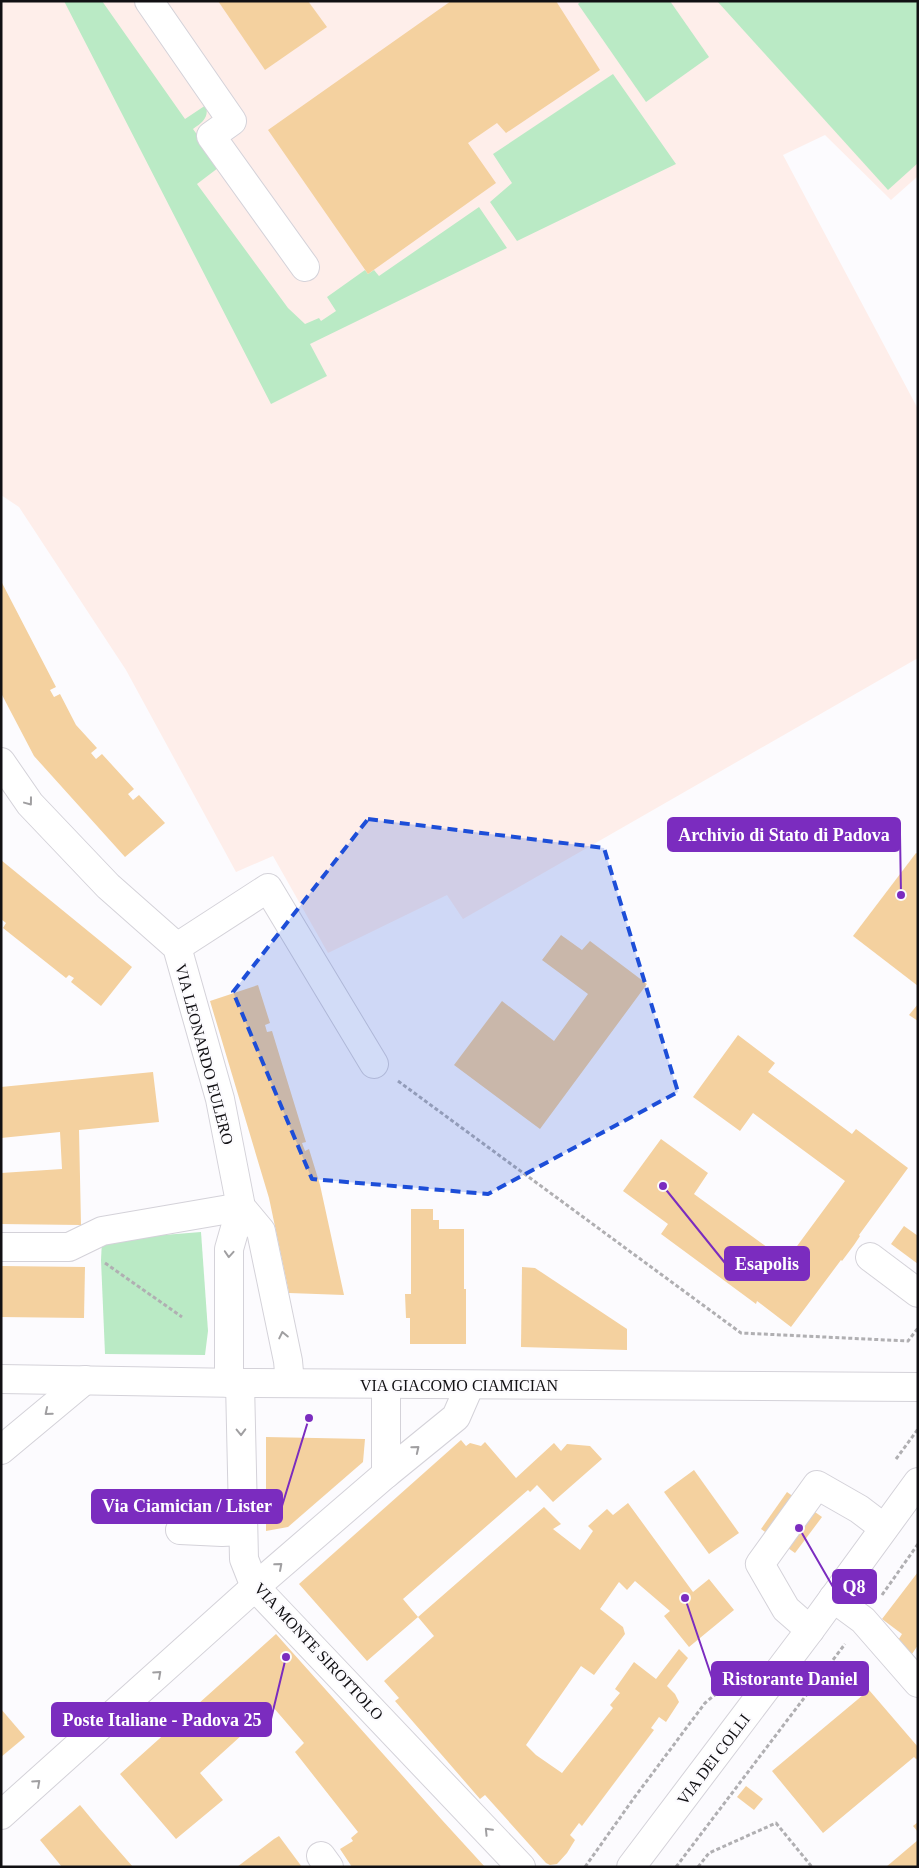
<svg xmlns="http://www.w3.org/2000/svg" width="919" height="1868" viewBox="0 0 919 1868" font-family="'Times New Roman',serif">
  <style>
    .education { fill: #feeeea }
    .green { fill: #baeac5 }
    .building { fill: #f4d19f }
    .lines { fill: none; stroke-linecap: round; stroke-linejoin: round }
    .minor-casing { stroke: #d4d2d9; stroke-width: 30 }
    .major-casing { stroke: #d4d2d9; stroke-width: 30 }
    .path { stroke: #b0afb2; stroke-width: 3; stroke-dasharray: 4 2.5; stroke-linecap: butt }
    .minor { stroke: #fff; stroke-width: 28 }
    .major { stroke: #fff; stroke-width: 28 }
    .oneway { stroke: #a09fa1 }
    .marked { fill: #1d4ed8; fill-opacity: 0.2; stroke: #1d4ed8; stroke-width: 4; stroke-dasharray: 10 6; stroke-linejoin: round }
    .labels { text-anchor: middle; stroke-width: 4.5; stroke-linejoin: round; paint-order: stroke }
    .street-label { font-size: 16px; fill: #111013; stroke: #fcfbfe }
    .leader { fill: none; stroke: #7b2cbf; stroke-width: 2 }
    .callout-dot { fill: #7b2cbf; stroke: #fcfbfe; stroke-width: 2 }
    .callout { fill: #7b2cbf; stroke: #7b2cbf; stroke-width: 2 }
    .callout-label { font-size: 18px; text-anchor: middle; font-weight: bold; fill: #fff }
  </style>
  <rect width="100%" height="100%" fill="#fcfbfe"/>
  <path class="education" d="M 1,1 L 918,1 L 918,176 L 891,200 L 825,135 L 783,155 L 918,409 L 918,658 L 463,919 L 447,895 L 328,953 L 273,856 L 236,872 L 126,670 L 19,507 L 1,495 Z"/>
  <g class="green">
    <path d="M 64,1 L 102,1 L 185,119 L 206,105 C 209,118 203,122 193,129 L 217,162 L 218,168 L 197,184 L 288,308 L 305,324 L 319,318 L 321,321 L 336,311 L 327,297 L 365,270 L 368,274 L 374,270 L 379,276 L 479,207 L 507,248 L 310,344 L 327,376 L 271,404 Z"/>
    <path d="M 581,1 L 670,1 L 709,57 L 646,102 L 578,4 Z"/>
    <path d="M 717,1 L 918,1 L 918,163 L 888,190 Z"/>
    <path d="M 613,74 L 676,164 L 517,241 L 490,202 L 512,183 L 493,154 Z"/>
    <path d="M 201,1232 L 208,1331 L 205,1355 L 105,1354 L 101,1260 L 102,1240 Z"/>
  </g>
  <g class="building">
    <path d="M 218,1 L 308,1 L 327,27 L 265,70 Z"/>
    <path d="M 451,1 L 556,1 L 600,70 L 506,133 L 497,123 L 468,143 L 496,183 L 368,274 L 268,130 Z"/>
    <path d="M 1,581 L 56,687 L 50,690 L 54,697 L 60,694 L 76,725 L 97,748 L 91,753 L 96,759 L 102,754 L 134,789 L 128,794 L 133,800 L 139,795 L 165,823 L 125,857 L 34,756 L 1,693 Z"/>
    <path d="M 916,853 L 918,854 L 918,986 L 853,936 Z"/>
    <path d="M 1,860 L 132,967 L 101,1006 L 71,982 L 74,978 L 69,975 L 66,978 L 3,928 L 6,923 L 1,919 Z"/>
    <path d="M 561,935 L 582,950 L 590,941 L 647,984 L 540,1129 L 454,1065 L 502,1001 L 554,1041 L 588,994 L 542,960 Z"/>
    <path d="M 258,985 L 270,1023 L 265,1025 L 267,1032 L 272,1031 L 306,1142 L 302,1143 L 305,1151 L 309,1149 L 320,1185 L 344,1295 L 289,1293 L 269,1198 L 210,1001 Z"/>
    <path d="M 918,1004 L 918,1021 L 909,1015 Z"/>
    <path d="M 738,1035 L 775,1063 L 768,1072 L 852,1134 L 856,1129 L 908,1168 L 859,1235 L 860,1236 L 854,1245 L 842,1261 L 841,1260 L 791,1327 L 757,1301 L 756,1304 L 661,1234 L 668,1224 L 623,1191 L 661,1139 L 708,1173 L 694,1194 L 786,1261 L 845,1181 L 753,1113 L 740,1131 L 693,1097 Z"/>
    <path d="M 153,1072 L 159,1122 L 79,1130 L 81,1225 L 1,1224 L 1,1173 L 62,1169 L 60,1132 L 1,1138 L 1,1087 Z"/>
    <path d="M 411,1209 L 433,1209 L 433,1220 L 439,1220 L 439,1229 L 464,1229 L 464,1289 L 466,1289 L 466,1344 L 410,1344 L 410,1318 L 406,1318 L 405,1294 L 411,1294 Z"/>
    <path d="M 904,1226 L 918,1236 L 918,1264 L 891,1244 Z"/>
    <path d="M 1,1266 L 85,1267 L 84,1318 L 1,1317 Z"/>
    <path d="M 522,1267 L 535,1268 L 627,1329 L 627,1350 L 521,1347 Z"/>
    <path d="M 266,1437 L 365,1439 L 363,1462 L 288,1527 L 266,1531 Z"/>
    <path d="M 461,1440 L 466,1446 L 470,1443 L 481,1446 L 485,1442 L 516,1478 L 554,1443 L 561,1451 L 567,1444 L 590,1446 L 602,1459 L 553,1502 L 537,1485 L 530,1492 L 528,1490 L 403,1599 L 418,1617 L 367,1661 L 299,1584 Z"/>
    <path d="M 694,1470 L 739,1533 L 709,1554 L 664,1492 Z"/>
    <path d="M 787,1492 L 822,1517 L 795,1553 L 761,1529 Z"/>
    <path d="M 628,1503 L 693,1592 L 709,1579 L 734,1610 L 689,1647 L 664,1616 L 670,1611 L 635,1581 L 627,1590 L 619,1582 L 600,1609 L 623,1627 L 625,1634 L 594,1675 L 581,1666 L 526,1745 L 536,1755 L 562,1773 L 613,1708 L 610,1705 L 620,1693 L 615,1689 L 634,1662 L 656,1679 L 679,1649 L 688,1658 L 667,1686 L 675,1694 L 679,1702 L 666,1722 L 659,1717 L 651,1728 L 654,1730 L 582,1826 L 579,1823 L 570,1835 L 575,1840 L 567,1853 L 557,1864 L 550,1865 L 546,1863 L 485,1795 L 480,1799 L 395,1701 L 399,1698 L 384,1681 L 434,1636 L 418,1617 L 544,1507 L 561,1524 L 553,1529 L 580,1550 L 593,1531 L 588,1526 L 607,1509 L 613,1515 Z"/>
    <path d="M 918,1572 L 918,1645 L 912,1654 L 897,1642 L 902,1634 L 882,1619 Z"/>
    <path d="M 276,1634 L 442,1820 L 485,1867 L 352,1867 L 340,1849 L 353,1841 L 351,1838 L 358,1832 L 295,1752 L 304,1743 L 273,1707 L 200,1773 L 223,1800 L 176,1839 L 120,1774 Z"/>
    <path d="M 869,1690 L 918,1747 L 918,1758 L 916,1759 L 914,1757 L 823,1833 L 772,1771 Z"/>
    <path d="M 1,1709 L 25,1737 L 1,1757 Z"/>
    <path d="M 746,1786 L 763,1799 L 754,1810 L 737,1797 Z"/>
    <path d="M 80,1805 L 99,1828 L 133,1867 L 62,1867 L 40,1840 Z"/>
    <path d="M 918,1822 L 918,1832 L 913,1826 Z"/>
    <path d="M 279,1836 L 302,1867 L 237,1867 L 274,1839 Z"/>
    <path d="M 918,1840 L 918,1867 L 886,1867 Z"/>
  </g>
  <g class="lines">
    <defs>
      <g id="minor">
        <path d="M 149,1 L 232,121 L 211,136 L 305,267"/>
        <path d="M 1,762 L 30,804 L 108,886 L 177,947 L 220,1099 L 241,1207 L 261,1231 L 288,1361 L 290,1383"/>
        <path d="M 177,947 L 268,888 L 374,1064"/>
        <path d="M 1,1247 L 69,1247 L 102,1231 L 241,1207"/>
        <path d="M 870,1257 L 918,1293"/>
        <path d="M 1,1379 L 240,1383 L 918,1387"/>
        <path d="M 229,1383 L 229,1249 L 241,1207"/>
        <path d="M 240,1383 L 244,1559 L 255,1587 L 521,1867"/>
        <path d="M 1,1450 L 85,1380"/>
        <path d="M 386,1474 L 386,1384"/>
        <path d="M 180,1530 L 222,1532 L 243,1531"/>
        <path d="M 833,1598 L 863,1620 L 918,1683"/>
        <path d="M 810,1630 L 786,1609 L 760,1564 L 817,1485 L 859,1509 L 884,1528"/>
        <path d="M 1,1815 L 255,1587 L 386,1474 L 456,1417 L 470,1385"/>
        <path d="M 321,1856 L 329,1867"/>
      </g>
      <path id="major" d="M 631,1867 L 810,1630 L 918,1482"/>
    </defs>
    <use href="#minor" class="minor-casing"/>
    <use href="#major" class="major-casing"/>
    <g class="path">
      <path d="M 398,1081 L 741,1333 L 908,1341 L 918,1328"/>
      <path d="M 105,1263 L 182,1317"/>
      <path d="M 896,1459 L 918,1429"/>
      <path d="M 882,1595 L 918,1544"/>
      <path d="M 585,1867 L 634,1798 L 705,1703 L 728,1684"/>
      <path d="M 676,1867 L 845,1644"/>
      <path d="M 698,1867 L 709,1853 L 776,1823 L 812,1867"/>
    </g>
    <use href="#minor" class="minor"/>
    <use href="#major" class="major"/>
  </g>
  <defs><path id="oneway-chevron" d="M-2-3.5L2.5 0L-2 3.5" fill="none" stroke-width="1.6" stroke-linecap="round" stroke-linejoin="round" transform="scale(1.25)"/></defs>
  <g class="oneway">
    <use href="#oneway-chevron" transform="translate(29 802) rotate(53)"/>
    <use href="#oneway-chevron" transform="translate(229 1254) rotate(94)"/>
    <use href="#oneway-chevron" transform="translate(283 1335) rotate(-102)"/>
    <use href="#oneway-chevron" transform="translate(48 1412) rotate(140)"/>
    <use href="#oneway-chevron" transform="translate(241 1432) rotate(89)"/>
    <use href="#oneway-chevron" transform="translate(416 1449) rotate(-39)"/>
    <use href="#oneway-chevron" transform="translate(279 1566) rotate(-41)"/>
    <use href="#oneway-chevron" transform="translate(158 1674) rotate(-42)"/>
    <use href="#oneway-chevron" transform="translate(37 1783) rotate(-42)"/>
    <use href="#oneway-chevron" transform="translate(488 1831) rotate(-134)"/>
  </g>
  <path class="marked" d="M 368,819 L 604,848 L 678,1092 L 488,1194 L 312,1179 L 233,992 Z"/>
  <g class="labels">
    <g class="street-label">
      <text transform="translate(205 1054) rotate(75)" y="6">VIA LEONARDO EULERO</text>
      <text x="459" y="1391">VIA GIACOMO CIAMICIAN</text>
      <text transform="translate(319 1651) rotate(47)" y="6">VIA MONTE SIROTTOLO</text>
      <text transform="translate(713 1759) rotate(-53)" y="6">VIA DEI COLLI</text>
    </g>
  </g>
  <path class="leader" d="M901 895L900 834M663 1186L725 1263M309 1418L282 1506M799 1528L833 1587M685 1598L712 1678M286 1657L271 1719"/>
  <g class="callout-dot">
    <circle cx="901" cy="895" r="5"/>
    <circle cx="663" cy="1186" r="5"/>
    <circle cx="309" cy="1418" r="5"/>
    <circle cx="799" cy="1528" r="5"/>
    <circle cx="685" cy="1598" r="5"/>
    <circle cx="286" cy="1657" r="5"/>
  </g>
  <g class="callout">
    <rect x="668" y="818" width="232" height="33" rx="5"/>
    <rect x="725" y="1247" width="84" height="33" rx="5"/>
    <rect x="92" y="1490" width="190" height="33" rx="5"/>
    <rect x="833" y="1570" width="43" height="33" rx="5"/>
    <rect x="712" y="1662" width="156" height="33" rx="5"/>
    <rect x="52" y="1703" width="219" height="33" rx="5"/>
  </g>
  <g class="callout-label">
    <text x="784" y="841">Archivio di Stato di Padova</text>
    <text x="767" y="1270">Esapolis</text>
    <text x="187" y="1512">Via Ciamician / Lister</text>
    <text x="854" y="1593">Q8</text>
    <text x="790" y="1685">Ristorante Daniel</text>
    <text x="162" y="1726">Poste Italiane - Padova 25</text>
  </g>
  <rect width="919" height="1868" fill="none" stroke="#111013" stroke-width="5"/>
</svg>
